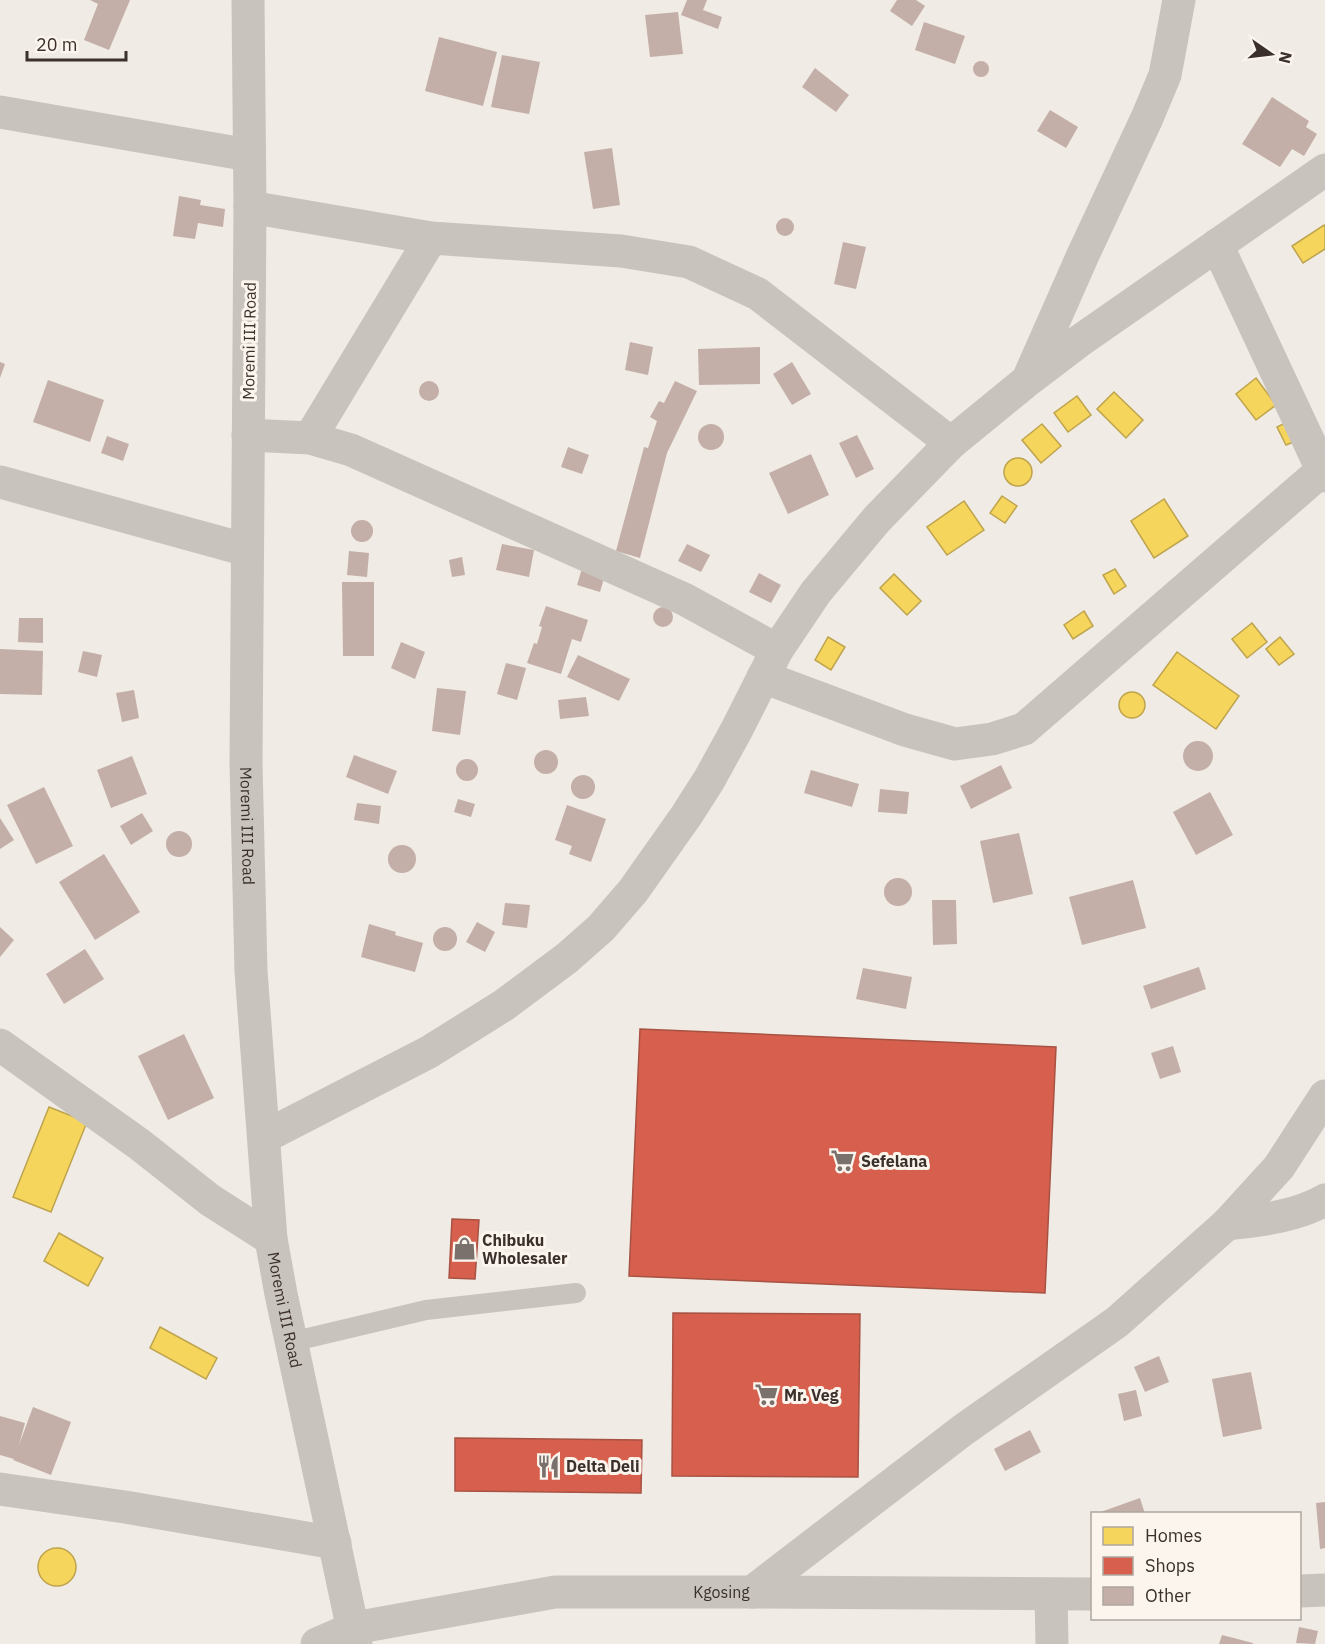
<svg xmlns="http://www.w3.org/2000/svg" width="1325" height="1644" viewBox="0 0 1325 1644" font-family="'IBM Plex Sans',sans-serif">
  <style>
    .homes { fill: #f6d55c; stroke: #bea44d; stroke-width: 1.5 }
    .shops { fill: #d6604d; stroke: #a85243; stroke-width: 1.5 }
    .building { fill: #c3afa7 }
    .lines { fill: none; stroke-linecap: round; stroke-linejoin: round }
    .service { stroke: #c9c3be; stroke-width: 20 }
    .minor { stroke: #c9c3be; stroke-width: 33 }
    .tertiary { stroke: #c9c3be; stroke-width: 33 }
    .labels { text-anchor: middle; stroke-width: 6; stroke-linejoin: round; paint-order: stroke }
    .street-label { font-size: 16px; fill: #3b302b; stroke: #fbf5ee }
    .poi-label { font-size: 16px; font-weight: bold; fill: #3b302b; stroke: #fbf5ee; text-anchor: start }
  </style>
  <rect width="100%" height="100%" fill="#f0ebe5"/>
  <g class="homes">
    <path d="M 1324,225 L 1325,227 L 1325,249 L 1303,263 L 1292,246 Z"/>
    <path d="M 1256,378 L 1276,405 L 1256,420 L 1236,394 Z"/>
    <path d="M 1114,392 L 1143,420 L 1126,438 L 1097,409 Z"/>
    <path d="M 1077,396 L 1091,415 L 1068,432 L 1054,413 Z"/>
    <path d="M 1287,422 L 1296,441 L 1286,445 L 1277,427 Z"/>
    <path d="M 1042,424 L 1061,446 L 1041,463 L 1022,440 Z"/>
    <circle cx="1018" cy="472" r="14"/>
    <path d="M 1002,496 L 1017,506 L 1005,523 L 990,513 Z"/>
    <path d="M 1164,499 L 1188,536 L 1154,558 L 1131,521 Z"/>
    <path d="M 964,501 L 984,530 L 947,555 L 927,527 Z"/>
    <path d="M 1115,569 L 1126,586 L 1114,594 L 1103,575 Z"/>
    <path d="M 894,574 L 921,601 L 907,615 L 880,588 Z"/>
    <path d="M 1084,611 L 1093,626 L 1073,639 L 1064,625 Z"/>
    <path d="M 1252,623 L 1267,642 L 1247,658 L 1232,639 Z"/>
    <path d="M 828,637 L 845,647 L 831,670 L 815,660 Z"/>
    <path d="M 1280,637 L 1294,654 L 1279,665 L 1266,649 Z"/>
    <path d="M 1177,652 L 1239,696 L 1216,729 L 1153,685 Z"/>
    <circle cx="1132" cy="705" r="13"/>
    <path d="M 49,1107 L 87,1122 L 51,1212 L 13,1197 Z"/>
    <path d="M 59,1233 L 103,1258 L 88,1286 L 44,1261 Z"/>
    <path d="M 160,1327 L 217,1358 L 206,1379 L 150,1348 Z"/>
    <circle cx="57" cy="1567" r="19"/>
  </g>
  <g class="shops">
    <path d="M 640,1029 L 1056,1047 L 1045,1293 L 629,1276 Z"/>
    <path d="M 452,1219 L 479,1220 L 475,1279 L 449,1278 Z"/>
    <path d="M 673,1313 L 860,1314 L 858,1477 L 672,1476 Z"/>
    <path d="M 455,1438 L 642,1440 L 641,1493 L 455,1491 Z"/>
  </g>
  <g class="building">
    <path d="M 90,0 L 130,0 L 109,50 L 84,40 L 98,4 Z"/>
    <path d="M 687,0 L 707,0 L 703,10 L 722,17 L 718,29 L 681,15 Z"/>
    <path d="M 897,0 L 916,0 L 925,6 L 912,26 L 890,11 Z"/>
    <path d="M 678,12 L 683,54 L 650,57 L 645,15 Z"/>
    <path d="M 924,22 L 965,36 L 955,64 L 915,50 Z"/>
    <path d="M 439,37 L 497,52 L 483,106 L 425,91 Z"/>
    <path d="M 502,55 L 540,62 L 529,114 L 491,107 Z"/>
    <circle cx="981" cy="69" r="8"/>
    <path d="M 815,68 L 849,95 L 836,112 L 802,87 Z"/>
    <path d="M 1272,97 L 1309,121 L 1306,127 L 1317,134 L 1304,156 L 1292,149 L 1280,167 L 1242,144 Z"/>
    <path d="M 1050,110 L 1078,127 L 1066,148 L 1037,131 Z"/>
    <path d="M 612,148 L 620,205 L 593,209 L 584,152 Z"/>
    <path d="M 179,196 L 201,200 L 200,205 L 225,209 L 223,227 L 198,223 L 195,239 L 173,236 Z"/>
    <circle cx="785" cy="227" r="9"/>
    <path d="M 843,242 L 866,247 L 856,289 L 834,284 Z"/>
    <path d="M 630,342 L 653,347 L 648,375 L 625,370 Z"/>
    <path d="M 760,347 L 760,384 L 699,385 L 698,349 Z"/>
    <path d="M 0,362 L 5,364 L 0,378 Z"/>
    <path d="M 792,362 L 811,394 L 792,405 L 773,374 Z"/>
    <path d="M 48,380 L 104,400 L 90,442 L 33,422 Z"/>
    <circle cx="429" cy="391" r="10"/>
    <path d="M 675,381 L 697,391 L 667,453 L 640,558 L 616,551 L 644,447 L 648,448 L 657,421 L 650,417 L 659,401 L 664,403 Z"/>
    <circle cx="711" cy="437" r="13"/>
    <path d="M 857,435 L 874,469 L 856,478 L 839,443 Z"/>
    <path d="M 107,436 L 129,444 L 123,461 L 101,453 Z"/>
    <path d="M 568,447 L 589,455 L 582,474 L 561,467 Z"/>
    <path d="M 811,454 L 829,495 L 788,514 L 769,473 Z"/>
    <circle cx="362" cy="531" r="11"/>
    <path d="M 502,544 L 534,550 L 529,577 L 496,570 Z"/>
    <path d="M 687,544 L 710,555 L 701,572 L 678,561 Z"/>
    <path d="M 349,551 L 369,553 L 367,577 L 347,575 Z"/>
    <path d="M 462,557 L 465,575 L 452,577 L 449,560 Z"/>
    <path d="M 584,562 L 607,568 L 600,592 L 577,585 Z"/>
    <path d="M 759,573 L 781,585 L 771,603 L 749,592 Z"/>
    <path d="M 342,582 L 374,582 L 374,656 L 343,656 Z"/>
    <path d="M 546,606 L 588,620 L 581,642 L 572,639 L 561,674 L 527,663 L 534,643 L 537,644 L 542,627 L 539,626 Z"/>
    <circle cx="663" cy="617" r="10"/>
    <path d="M 19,618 L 43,618 L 43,643 L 18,642 Z"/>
    <path d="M 401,642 L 425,652 L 415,679 L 391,668 Z"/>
    <path d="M 0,649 L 43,651 L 42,695 L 0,694 Z"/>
    <path d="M 83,651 L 102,655 L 97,677 L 78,672 Z"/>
    <path d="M 578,655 L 630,679 L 619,701 L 567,677 Z"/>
    <path d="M 506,663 L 526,668 L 517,700 L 497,694 Z"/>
    <path d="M 437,688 L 466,691 L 460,735 L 432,731 Z"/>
    <path d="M 134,690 L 139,718 L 122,722 L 116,693 Z"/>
    <path d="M 586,697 L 589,716 L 560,719 L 558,700 Z"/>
    <circle cx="1198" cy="756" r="15"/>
    <circle cx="546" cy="762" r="12"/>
    <path d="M 354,755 L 397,771 L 388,794 L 346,777 Z"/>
    <path d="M 132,756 L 147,794 L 111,808 L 97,770 Z"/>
    <circle cx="467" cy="770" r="11"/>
    <path d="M 1001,765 L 1012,788 L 971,809 L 960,786 Z"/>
    <path d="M 811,770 L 859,784 L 852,807 L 804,793 Z"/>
    <circle cx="583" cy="787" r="12"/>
    <path d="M 44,787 L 73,846 L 36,864 L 7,805 Z"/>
    <path d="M 880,789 L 909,792 L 907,814 L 878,812 Z"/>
    <path d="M 1210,792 L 1233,835 L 1196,855 L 1173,812 Z"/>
    <path d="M 458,799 L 475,804 L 471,817 L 454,812 Z"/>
    <path d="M 357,803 L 381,806 L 379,824 L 354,820 Z"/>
    <path d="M 567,805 L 606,819 L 591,862 L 569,854 L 572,846 L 555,840 Z"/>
    <path d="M 142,813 L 153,831 L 131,845 L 120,826 Z"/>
    <path d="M 0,818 L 14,840 L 0,849 Z"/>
    <circle cx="179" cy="844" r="13"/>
    <path d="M 1019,833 L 1033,894 L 993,903 L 980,841 Z"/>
    <circle cx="402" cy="859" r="14"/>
    <path d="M 104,854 L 140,912 L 95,940 L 59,882 Z"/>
    <circle cx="898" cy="892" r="14"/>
    <path d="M 1133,880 L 1146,928 L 1082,945 L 1069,897 Z"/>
    <path d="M 932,900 L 956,900 L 957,944 L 933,945 Z"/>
    <path d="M 505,903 L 530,905 L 527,928 L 502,925 Z"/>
    <path d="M 477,922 L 495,932 L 485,952 L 466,942 Z"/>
    <path d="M 369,924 L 396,932 L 395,935 L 423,943 L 415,972 L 361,957 Z"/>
    <path d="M 0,927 L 14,940 L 0,957 Z"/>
    <circle cx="445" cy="939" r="12"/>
    <path d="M 85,949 L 104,979 L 64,1004 L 46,974 Z"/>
    <path d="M 1199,967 L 1206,989 L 1151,1009 L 1143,986 Z"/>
    <path d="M 863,968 L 912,977 L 906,1009 L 856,999 Z"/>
    <path d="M 184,1034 L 214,1098 L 168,1120 L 138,1056 Z"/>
    <path d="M 1173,1046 L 1181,1072 L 1160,1079 L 1151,1053 Z"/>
    <path d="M 1159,1356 L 1169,1382 L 1145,1392 L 1134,1367 Z"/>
    <path d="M 1251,1372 L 1262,1429 L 1223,1437 L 1212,1379 Z"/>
    <path d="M 1136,1390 L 1142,1416 L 1124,1421 L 1118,1394 Z"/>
    <path d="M 33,1407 L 71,1422 L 51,1475 L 13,1460 L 14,1459 L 0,1455 L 0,1416 L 25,1423 L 19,1445 Z"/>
    <path d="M 1030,1430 L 1041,1452 L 1005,1471 L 994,1449 Z"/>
    <path d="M 1140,1498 L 1145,1514 L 1098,1514 L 1098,1513 Z"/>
    <path d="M 1325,1502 L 1325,1548 L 1320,1549 L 1316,1503 Z"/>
    <path d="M 1299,1627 L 1318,1631 L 1315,1644 L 1296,1643 Z"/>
    <path d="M 1222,1635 L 1253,1643 L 1253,1644 L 1219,1644 Z"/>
  </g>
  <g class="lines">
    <path class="service" d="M 291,1342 L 426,1310 L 576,1293"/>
    <g class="minor">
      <path d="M 0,112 L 249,155"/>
      <path d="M 250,207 L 431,238 L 621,251 L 689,262 L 758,294 L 951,443"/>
      <path d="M 1217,245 L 1325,476"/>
      <path d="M 1030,375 L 1082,257 L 1147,118 L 1165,75 L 1179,0"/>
      <path d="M 248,435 L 310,438 L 351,450 L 684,599 L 777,650"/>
      <path d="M 310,438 L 431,238"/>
      <path d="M 0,482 L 247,550"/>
      <path d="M 763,677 L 905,730 L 955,744 L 992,739 L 1024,729 L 1325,468"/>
      <path d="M 0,1045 L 139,1144 L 210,1200 L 271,1239"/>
      <path d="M 264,1137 L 429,1052 L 504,1005 L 567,958 L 601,928 L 633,891 L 686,816 L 709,780 L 736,731 L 777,650 L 816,592 L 877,519 L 951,443 L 1028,380 L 1078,342 L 1325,170"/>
      <path d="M 1227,1224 C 1261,1220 1295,1217 1325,1200"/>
      <path d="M 0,1489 L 125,1507 L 335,1543"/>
      <path d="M 1300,1591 L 1325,1590"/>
      <path d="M 752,1592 L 963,1430 L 1117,1322 L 1227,1224 L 1279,1167 L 1325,1096"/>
      <path d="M 1051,1595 L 1052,1644"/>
      <path id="s1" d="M 317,1644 L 354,1628 L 555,1592 L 752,1592 L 1092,1594"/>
    </g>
    <path class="tertiary" id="s2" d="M 248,0 L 250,207 L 246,763 L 251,971 L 271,1239 L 281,1294 L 356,1644"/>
  </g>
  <defs>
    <symbol id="supermarket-bare" viewBox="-9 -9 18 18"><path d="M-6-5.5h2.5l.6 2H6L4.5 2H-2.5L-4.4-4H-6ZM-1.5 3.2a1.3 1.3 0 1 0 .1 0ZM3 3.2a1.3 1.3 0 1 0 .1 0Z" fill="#7a716c" stroke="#fbf5ee" stroke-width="2.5" paint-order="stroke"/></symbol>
    <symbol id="shop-bare" viewBox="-9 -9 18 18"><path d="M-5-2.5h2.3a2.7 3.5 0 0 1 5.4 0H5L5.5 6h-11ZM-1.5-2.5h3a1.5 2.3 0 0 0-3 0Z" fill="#7a716c" stroke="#fbf5ee" stroke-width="2.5" paint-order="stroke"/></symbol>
    <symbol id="restaurant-bare" viewBox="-9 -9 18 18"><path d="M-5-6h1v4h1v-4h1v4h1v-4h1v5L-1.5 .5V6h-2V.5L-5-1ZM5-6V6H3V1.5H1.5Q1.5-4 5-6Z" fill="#7a716c" stroke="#fbf5ee" stroke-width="2.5" paint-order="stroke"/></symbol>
  </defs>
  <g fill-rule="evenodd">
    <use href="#supermarket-bare" x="826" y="1144" width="33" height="33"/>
    <use href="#shop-bare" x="448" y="1232" width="33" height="33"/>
    <use href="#supermarket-bare" x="750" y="1378" width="33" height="33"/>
    <use href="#restaurant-bare" x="532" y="1450" width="33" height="33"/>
  </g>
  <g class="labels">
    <g class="street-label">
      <text transform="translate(249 341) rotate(-89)" y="6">Moremi III Road</text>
      <text dy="6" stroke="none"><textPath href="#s2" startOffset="826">Moremi III Road</textPath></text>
      <text dy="6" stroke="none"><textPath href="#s2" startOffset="1312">Moremi III Road</textPath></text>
      <text dy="6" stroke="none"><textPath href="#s1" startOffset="411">Kgosing</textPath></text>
    </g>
    <g class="poi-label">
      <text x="861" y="1167">Sefelana</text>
      <text x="482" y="1246">Chibuku<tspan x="482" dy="18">Wholesaler</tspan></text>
      <text x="784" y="1401">Mr. Veg</text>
      <text x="566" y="1472">Delta Deli</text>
    </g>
  </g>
  <rect x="1091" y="1512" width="210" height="108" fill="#fbf5ee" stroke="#aea6a0" stroke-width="1.5"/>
  <rect x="1103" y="1527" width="30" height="18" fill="#f6d55c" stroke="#aea6a0" stroke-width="1.5"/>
  <text x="1145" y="1542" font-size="18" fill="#3b302b">Homes</text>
  <rect x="1103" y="1557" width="30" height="18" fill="#d6604d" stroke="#aea6a0" stroke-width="1.5"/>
  <text x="1145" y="1572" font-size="18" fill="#3b302b">Shops</text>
  <rect x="1103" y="1587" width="30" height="18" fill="#c3afa7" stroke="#aea6a0" stroke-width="1.5"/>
  <text x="1145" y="1602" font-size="18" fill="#3b302b">Other</text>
  <g transform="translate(1271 54) rotate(104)" stroke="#fbf5ee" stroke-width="4.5" paint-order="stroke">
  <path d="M0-4.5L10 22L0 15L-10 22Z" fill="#3b302b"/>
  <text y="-9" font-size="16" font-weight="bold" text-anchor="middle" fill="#3b302b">N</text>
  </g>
  <path d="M27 51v9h99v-9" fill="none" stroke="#3b302b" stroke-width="3"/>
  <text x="36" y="51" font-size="18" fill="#3b302b" stroke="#fbf5ee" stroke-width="4.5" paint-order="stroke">20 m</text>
</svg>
